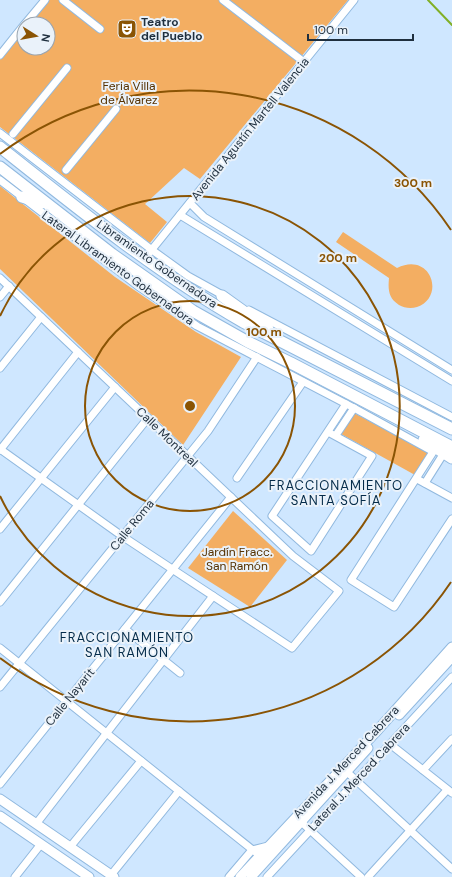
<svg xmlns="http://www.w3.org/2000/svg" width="452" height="877" viewBox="0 0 452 877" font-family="'DM Sans',sans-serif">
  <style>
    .green { fill: #f3ae62 }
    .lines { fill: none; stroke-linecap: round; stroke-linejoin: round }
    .stream { stroke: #81af26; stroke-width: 2 }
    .minor-casing { stroke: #91b9df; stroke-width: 9 }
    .major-casing { stroke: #91b9df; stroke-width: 11 }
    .highway-casing { stroke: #91b9df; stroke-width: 13 }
    .minor { stroke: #fff; stroke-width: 7 }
    .major { stroke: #fff; stroke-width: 9 }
    .highway { stroke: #fff; stroke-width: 11 }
    .ring { fill: none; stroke: #8a5404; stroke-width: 2 }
    .labels { text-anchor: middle; stroke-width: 4; stroke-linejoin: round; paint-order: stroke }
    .poi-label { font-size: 12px; font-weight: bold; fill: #1f2f3e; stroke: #eaf2fa; text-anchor: start }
    .park-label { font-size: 12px; fill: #553100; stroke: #eaf2fa }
    .street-label { font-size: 12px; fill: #1f2f3e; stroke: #eaf2fa }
    .neighbourhood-label { font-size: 13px; letter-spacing: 1px; fill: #052c4a; stroke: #eaf2fa }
    .centre { fill: #8a5404; stroke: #eaf2fa; stroke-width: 2 }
    .ring-label { font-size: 12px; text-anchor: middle; font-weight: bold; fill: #8a5404; stroke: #eaf2fa; stroke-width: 4; stroke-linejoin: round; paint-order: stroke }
  </style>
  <rect width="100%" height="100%" fill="#cfe7ff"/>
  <g class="green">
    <path d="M 48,0 L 348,0 L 200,179 L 184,168 L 145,204 L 167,222 L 150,243 L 0,127 L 0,60 L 24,30 L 24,48 L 48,48 L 48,24 L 29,24 Z"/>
    <path d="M 0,186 L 115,277 L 196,332 L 241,357 L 183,445 L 0,269 Z"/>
    <path d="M 343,232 L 397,268 C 431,251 446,297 417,307 C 411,309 404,308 399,305 C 388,298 388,289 389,278 L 336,242 Z"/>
    <path d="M 354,413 L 430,453 L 415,475 L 341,434 Z"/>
    <path d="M 233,511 L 287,560 L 250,607 L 188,568 Z"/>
  </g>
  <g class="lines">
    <path class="stream" d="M 428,0 L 452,25"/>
    <defs>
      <g id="minor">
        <path d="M 63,0 L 100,29"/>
        <path d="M 223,0 L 304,62"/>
        <path d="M 25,24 L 45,0"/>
        <path d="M 0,55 L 24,25"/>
        <path d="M 0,133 L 152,250 L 188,276 L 226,297"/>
        <path d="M 13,134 L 67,68"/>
        <path d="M 66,170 L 116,109"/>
        <path d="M 0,180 L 138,286 L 197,326 L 354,408 L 432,451"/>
        <path d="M 190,203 L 204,217 L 452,370"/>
        <path d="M 180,215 L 452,381"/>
        <path d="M 145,258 L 354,0"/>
        <path d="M 0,278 L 293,556 L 339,591 L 292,648 L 122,536 L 0,449"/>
        <path d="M 0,297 L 9,286"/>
        <path d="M 249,310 L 452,417"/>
        <path d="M 0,368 L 41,317"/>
        <path d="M 328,432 L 372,456 L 311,551 L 272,516 L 346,404"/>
        <path d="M 336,435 L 354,408"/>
        <path d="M 0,450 L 78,352"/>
        <path d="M 433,452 L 351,580 L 394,607 L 452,519"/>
        <path d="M 237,478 L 303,382"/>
        <path d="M 417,479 L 452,498"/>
        <path d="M 425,483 L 442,456"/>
        <path d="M 0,529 L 115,387"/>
        <path d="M 0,602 L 148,418"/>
        <path d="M 125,629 L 180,673"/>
        <path d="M 0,648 L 264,859"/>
        <path d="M 0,687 L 208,431 L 257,357"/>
        <path d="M 390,744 L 452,793"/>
        <path d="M 423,770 L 452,739"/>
        <path d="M 347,772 L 452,869"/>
        <path d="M 0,784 L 231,497"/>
        <path d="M 298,819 L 361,877"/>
        <path d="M 36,824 L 213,596"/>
        <path d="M 70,847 L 141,761"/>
        <path d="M 111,875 L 179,791"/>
        <path d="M 15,877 L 41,844"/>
        <path d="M 229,877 L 252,850 L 268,846"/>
        <path d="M 267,877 L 452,677"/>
        <path d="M 368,877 L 447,790"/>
      </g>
      <g id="major">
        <path d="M 399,715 L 452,657"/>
        <path d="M 0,799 L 114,877"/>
        <path d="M 0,816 L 89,877"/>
        <path d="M 240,877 L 375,733 L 452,647"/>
        <path d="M 251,877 L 368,748"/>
      </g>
      <g id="highway">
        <path d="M 0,147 C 78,209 156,272 243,322 L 452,429"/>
        <path d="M 0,167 L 112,254 L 193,311 L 248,342 L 291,363 L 452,447"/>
        <path d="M 22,197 L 42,203"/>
        <path d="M 222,296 L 268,329"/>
        <path d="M 424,440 L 452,458"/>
      </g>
    </defs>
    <use href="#minor" class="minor-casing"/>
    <use href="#major" class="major-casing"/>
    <use href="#highway" class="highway-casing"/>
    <use href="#minor" class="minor"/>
    <use href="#major" class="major"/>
    <use href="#highway" class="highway"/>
  </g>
  <g class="ring">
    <circle cx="190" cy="406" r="105"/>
    <path d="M0 316A210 210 0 1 1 0 496"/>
    <path d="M451 582A315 315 0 0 1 0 658M0 154A315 315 0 0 1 451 230"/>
  </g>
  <defs>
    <symbol id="theatre-square" viewBox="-11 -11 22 22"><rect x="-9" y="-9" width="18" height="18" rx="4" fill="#8a5404" stroke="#eaf2fa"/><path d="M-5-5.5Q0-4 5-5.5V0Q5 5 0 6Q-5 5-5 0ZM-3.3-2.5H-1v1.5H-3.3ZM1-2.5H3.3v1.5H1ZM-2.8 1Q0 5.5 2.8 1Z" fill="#fff"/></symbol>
  </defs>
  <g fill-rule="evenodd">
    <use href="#theatre-square" x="116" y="18" width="22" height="22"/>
  </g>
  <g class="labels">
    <g class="poi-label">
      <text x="141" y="26">Teatro<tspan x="141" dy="14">del Pueblo</tspan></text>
    </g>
    <g class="park-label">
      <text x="129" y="90">Feria Villa<tspan x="129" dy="14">de Álvarez</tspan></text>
      <text x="237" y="556">Jardín Fracc.<tspan x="237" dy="14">San Ramón</tspan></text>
    </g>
    <g class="street-label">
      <text transform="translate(250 129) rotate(-51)" y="4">Avenida Agustín Martell Valencia</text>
      <text transform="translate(157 264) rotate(35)" y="4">Libramiento Gobernadora</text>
      <text transform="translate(118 268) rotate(36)" y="4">Lateral Libramiento Gobernadora</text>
      <text transform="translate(167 437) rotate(44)" y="4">Calle Montreal</text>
      <text transform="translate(132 525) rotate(-51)" y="4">Calle Roma</text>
      <text transform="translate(70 697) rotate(-51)" y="4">Calle Nayarit</text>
      <text transform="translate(346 762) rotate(-47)" y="4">Avenida J. Merced Cabrera</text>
      <text transform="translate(359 777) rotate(-47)" y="4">Lateral J. Merced Cabrera</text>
    </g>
    <g class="neighbourhood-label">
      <text x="336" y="490">FRACCIONAMIENTO<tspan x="336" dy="15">SANTA SOFÍA</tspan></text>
      <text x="127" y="642">FRACCIONAMIENTO<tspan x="127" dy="15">SAN RAMÓN</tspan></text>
    </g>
  </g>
  <circle cx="190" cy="406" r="6" class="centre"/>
  <g class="ring-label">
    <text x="413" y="187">300 m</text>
    <text x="338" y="262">200 m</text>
    <text x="264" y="336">100 m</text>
  </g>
  <g transform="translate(36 36) rotate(101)"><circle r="19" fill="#eaf2fa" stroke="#99a4af"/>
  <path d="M0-3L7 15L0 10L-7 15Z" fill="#8a5404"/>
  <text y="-6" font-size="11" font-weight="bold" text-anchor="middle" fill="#1f2f3e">N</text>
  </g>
  <path d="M308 34v6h105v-6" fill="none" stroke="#1f2f3e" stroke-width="2"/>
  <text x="314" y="34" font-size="12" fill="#1f2f3e" stroke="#eaf2fa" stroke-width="3" paint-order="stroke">100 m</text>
</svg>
